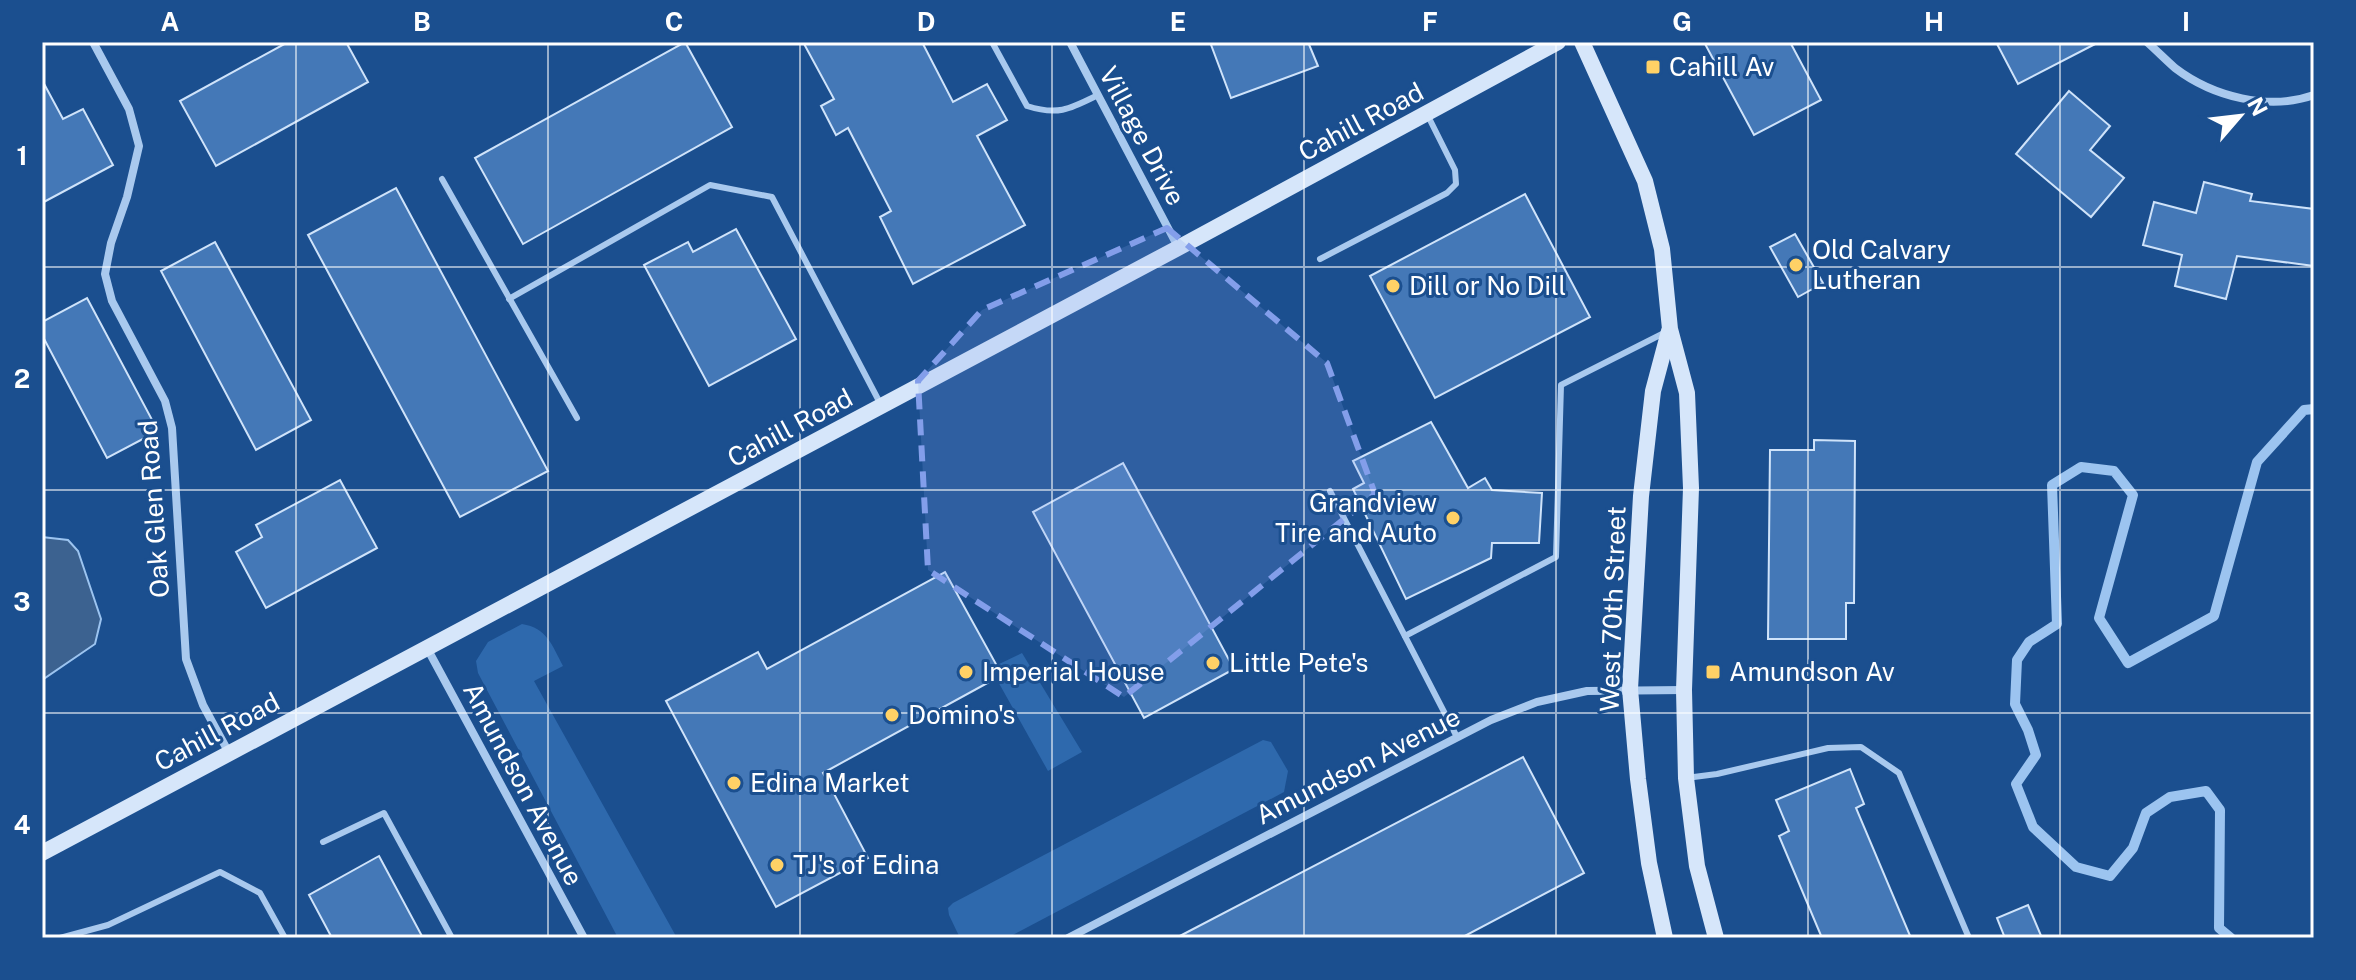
<svg xmlns="http://www.w3.org/2000/svg" width="2356" height="980" viewBox="0 0 2356 980" font-family="'Public Sans',sans-serif">
  <style>
    .grass { fill: #2e69ad }
    .water { fill: #3c6290; stroke: #9cc4f0; stroke-width: 2 }
    .lines { fill: none; stroke-linecap: round; stroke-linejoin: round }
    .stream { stroke: #9cc4f0; stroke-width: 10 }
    .building { fill: #4478b7; stroke: #cfe3fa; stroke-width: 2 }
    .lane { stroke: #a9c9ee; stroke-width: 6 }
    .street { stroke: #a9c9ee; stroke-width: 8 }
    .secondary { stroke: #d6e6fa; stroke-width: 16 }
    .marked { fill: #839eea; fill-opacity: 0.2; stroke: #839eea; stroke-width: 6; stroke-dasharray: 16 10; stroke-linejoin: round }
    .grid { fill: none; stroke: #fff; stroke-width: 2; stroke-opacity: 0.55 }
    .poi-dot { fill: #ffd166; stroke: #1b4f8f; stroke-width: 3 }
    .labels { text-anchor: middle; stroke-width: 6; stroke-linejoin: round; paint-order: stroke }
    .poi-label { font-size: 26px; fill: #fff; stroke: #1b4f8f; text-anchor: start }
    .street-label { font-size: 26px; fill: #fff; stroke: #1b4f8f }
    .neatline { fill: none; stroke: #fff; stroke-width: 3 }
    .grid-label { font-size: 26px; text-anchor: middle; font-weight: bold; fill: #fff }
  </style>
  <rect width="100%" height="100%" fill="#1b4f8f"/>
  <g class="grass">
    <path d="M 522,624 C 547,628 552,645 563,666 L 534,681 L 677,938 L 618,938 L 478,673 L 476,661 L 488,642 Z"/>
    <path d="M 1022,653 L 1082,752 L 1048,771 L 996,678 L 1002,675 L 997,665 Z"/>
    <path d="M 1263,740 L 1271,742 L 1288,771 L 1284,792 L 1007,938 L 960,938 L 949,915 L 948,908 L 953,903 Z"/>
  </g>
  <path class="water" d="M 42,537 L 68,540 L 78,551 L 101,619 L 95,644 L 42,680 Z"/>
  <g class="lines">
    <path class="stream" d="M 2231,938 L 2219,928 L 2220,810 L 2206,791 L 2170,797 L 2146,813 L 2133,848 L 2110,876 L 2076,867 L 2033,827 L 2016,784 L 2036,755 L 2028,730 L 2015,704 L 2017,660 L 2029,642 L 2057,624 L 2052,485 L 2081,467 L 2114,471 L 2133,495 L 2099,618 L 2128,663 L 2214,616 L 2257,462 L 2304,410 L 2314,409"/>
  </g>
  <g class="building">
    <path d="M 288,42 L 346,42 L 368,82 L 216,166 L 180,101 Z"/>
    <path d="M 685,42 L 732,127 L 523,244 L 475,158 Z"/>
    <path d="M 803,42 L 922,42 L 953,102 L 987,84 L 1007,120 L 977,136 L 1025,225 L 913,284 L 880,217 L 891,211 L 848,128 L 836,135 L 821,106 L 834,99 Z"/>
    <path d="M 1210,42 L 1308,42 L 1318,66 L 1231,98 Z"/>
    <path d="M 1704,42 L 1790,42 L 1821,100 L 1754,135 Z"/>
    <path d="M 1996,42 L 2099,42 L 2018,84 Z"/>
    <path d="M 42,80 L 63,119 L 83,109 L 113,165 L 42,203 Z"/>
    <path d="M 2069,91 L 2110,126 L 2090,150 L 2124,178 L 2091,217 L 2016,154 Z"/>
    <path d="M 2204,182 L 2252,194 L 2250,201 L 2314,209 L 2314,266 L 2237,256 L 2226,299 L 2175,286 L 2182,255 L 2143,245 L 2154,202 L 2196,213 Z"/>
    <path d="M 396,188 L 548,471 L 460,517 L 308,235 Z"/>
    <path d="M 1525,194 L 1590,317 L 1435,398 L 1370,276 Z"/>
    <path d="M 736,229 L 796,339 L 709,386 L 644,265 L 688,242 L 693,252 Z"/>
    <path d="M 1795,234 L 1823,283 L 1798,297 L 1770,247 Z"/>
    <path d="M 215,242 L 311,420 L 256,450 L 161,271 Z"/>
    <path d="M 87,298 L 158,431 L 107,458 L 42,335 L 42,322 Z"/>
    <path d="M 1431,422 L 1468,488 L 1485,478 L 1492,490 L 1542,493 L 1539,543 L 1492,543 L 1491,558 L 1406,599 L 1353,489 L 1364,483 L 1353,461 Z"/>
    <path d="M 1814,440 L 1855,441 L 1854,603 L 1846,603 L 1846,639 L 1768,639 L 1770,450 L 1814,450 Z"/>
    <path d="M 1123,463 L 1234,669 L 1144,718 L 1033,512 Z"/>
    <path d="M 340,480 L 377,548 L 266,608 L 236,552 L 262,537 L 256,525 Z"/>
    <path d="M 945,572 L 1002,675 L 823,773 L 868,858 L 776,907 L 666,701 L 758,652 L 767,669 Z"/>
    <path d="M 1523,757 L 1584,873 L 1461,938 L 1176,938 Z"/>
    <path d="M 1850,769 L 1864,804 L 1856,808 L 1911,938 L 1822,938 L 1779,836 L 1789,831 L 1776,800 Z"/>
    <path d="M 379,856 L 423,938 L 332,938 L 309,895 Z"/>
    <path d="M 2028,905 L 2042,938 L 2005,938 L 1997,918 Z"/>
  </g>
  <g class="lines">
    <g class="lane">
      <path d="M 992,42 L 1027,106 C 1058,116 1070,109 1098,95"/>
      <path d="M 442,179 L 577,418"/>
      <path d="M 1320,259 L 1447,193 L 1456,184 L 1455,170 L 1427,114"/>
      <path d="M 509,299 L 710,185 L 772,197 L 880,403"/>
      <path d="M 1330,491 L 1457,737"/>
      <path d="M 1405,636 L 1556,557 L 1561,385 L 1666,332"/>
      <path d="M 1686,778 L 1717,774 L 1828,748 L 1861,747 L 1899,773 L 1969,938"/>
      <path d="M 323,842 L 384,813 L 452,938"/>
      <path d="M 60,938 L 108,925 L 220,872 L 260,893 L 285,938"/>
    </g>
    <g class="street">
      <path d="M 93,42 L 129,109 L 139,146 L 127,197 L 111,243 L 105,274 L 112,301 L 165,401 L 172,428 L 186,659 L 203,705 L 229,753"/>
      <path d="M 1070,42 L 1178,247"/>
      <path d="M 2147,42 C 2157,51 2166,60 2175,68 C 2213,97 2269,111 2314,95"/>
      <path d="M 427,648 L 584,938"/>
      <path d="M 1068,938 L 1491,720 L 1537,702 L 1587,691 L 1684,690"/>
    </g>
    <g class="secondary">
      <path d="M 1582,42 L 1645,181 L 1662,249 L 1670,329 L 1687,393 L 1691,488 L 1684,690 L 1686,778 L 1697,866 L 1716,938"/>
      <path d="M 42,853 L 1178,248 L 1558,42"/>
      <path d="M 1665,938 L 1649,863 L 1638,779 L 1630,689 L 1641,496 L 1653,391 L 1669,331"/>
    </g>
  </g>
  <path class="marked" d="M 1167,228 L 1327,363 L 1375,494 L 1124,697 L 928,570 L 918,381 L 982,310 Z"/>
  <path class="grid" d="M 296,42 L 296,938M 548,42 L 548,938M 800,42 L 800,938M 1052,42 L 1052,938M 1304,42 L 1304,938M 1556,42 L 1556,938M 1808,42 L 1808,938M 2060,42 L 2060,938M 42,267 L 2314,267M 42,490 L 2314,490M 42,713 L 2314,713"/>
  <g class="poi-dot">
    <rect x="1645" y="59" width="16" height="16" rx="4"/>
    <circle cx="1796" cy="265" r="8"/>
    <circle cx="1393" cy="286" r="8"/>
    <circle cx="1453" cy="518" r="8"/>
    <circle cx="1213" cy="663" r="8"/>
    <circle cx="966" cy="672" r="8"/>
    <rect x="1705" y="664" width="16" height="16" rx="4"/>
    <circle cx="892" cy="715" r="8"/>
    <circle cx="734" cy="783" r="8"/>
    <circle cx="777" cy="865" r="8"/>
  </g>
  <g class="labels">
    <g class="poi-label">
      <text x="1669" y="76">Cahill Av</text>
      <text x="1812" y="259">Old Calvary<tspan x="1812" dy="30">Lutheran</tspan></text>
      <text x="1409" y="295">Dill or No Dill</text>
      <text x="1437" y="512" text-anchor="end">Grandview<tspan x="1437" dy="30">Tire and Auto</tspan></text>
      <text x="1229" y="672">Little Pete's</text>
      <text x="982" y="681">Imperial House</text>
      <text x="1729" y="681">Amundson Av</text>
      <text x="908" y="724">Domino's</text>
      <text x="750" y="792">Edina Market</text>
      <text x="793" y="874">TJ's of Edina</text>
    </g>
    <g class="street-label">
      <text transform="translate(1361 122) rotate(-28)" y="9">Cahill Road</text>
      <text transform="translate(1142 136) rotate(62)" y="9">Village Drive</text>
      <text transform="translate(790 428) rotate(-28)" y="9">Cahill Road</text>
      <text transform="translate(154 509) rotate(-94)" y="9">Oak Glen Road</text>
      <text transform="translate(1613 609) rotate(-88)" y="9">West 70th Street</text>
      <text transform="translate(217 732) rotate(-28)" y="9">Cahill Road</text>
      <text transform="translate(1358 766) rotate(-27)" y="9">Amundson Avenue</text>
      <text transform="translate(523 784) rotate(62)" y="9">Amundson Avenue</text>
    </g>
  </g>
  <rect width="2356" height="980" fill="none" stroke="#1b4f8f" stroke-width="88"/>
  <g transform="translate(2240 116) rotate(62)" stroke="#1b4f8f" stroke-width="6" paint-order="stroke">
  <path d="M0-6L14 30L0 20L-14 30Z" fill="#ffffff"/>
  <text y="-12" font-size="22" font-weight="bold" text-anchor="middle" fill="#ffffff">N</text>
  </g>
  <rect x="44" y="44" width="2268" height="892" class="neatline"/>
  <g class="grid-label">
    <text x="170" y="31">A</text>
    <text x="422" y="31">B</text>
    <text x="674" y="31">C</text>
    <text x="926" y="31">D</text>
    <text x="1178" y="31">E</text>
    <text x="1430" y="31">F</text>
    <text x="1682" y="31">G</text>
    <text x="1934" y="31">H</text>
    <text x="2186" y="31">I</text>
    <text x="22" y="165">1</text>
    <text x="22" y="388">2</text>
    <text x="22" y="611">3</text>
    <text x="22" y="834">4</text>
  </g>
</svg>
